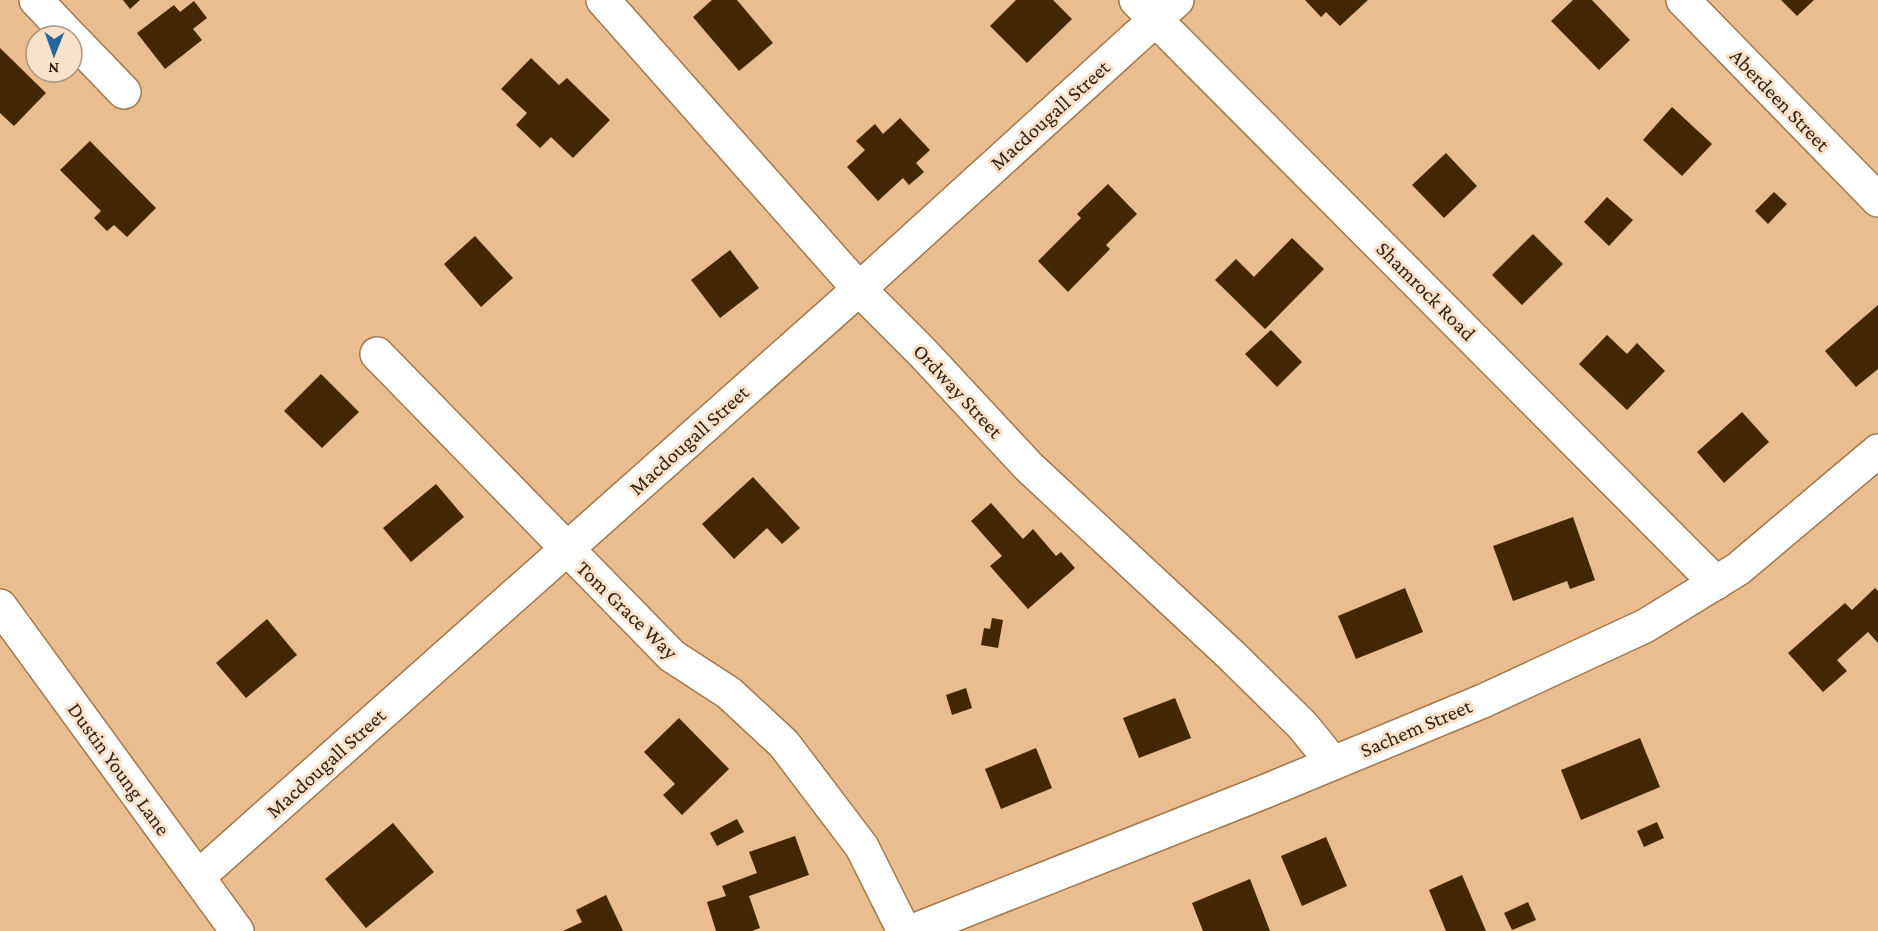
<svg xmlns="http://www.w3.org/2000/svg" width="1878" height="931" viewBox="0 0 1878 931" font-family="'Crimson Pro',serif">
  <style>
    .building { fill: #432703 }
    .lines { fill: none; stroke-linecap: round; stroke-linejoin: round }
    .minor-casing { stroke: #a1784c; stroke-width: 36 }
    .minor { stroke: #fff; stroke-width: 33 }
    .labels { text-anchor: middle; stroke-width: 6; stroke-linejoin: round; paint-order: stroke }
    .street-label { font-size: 21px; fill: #342311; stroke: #f9e2cb }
  </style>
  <rect width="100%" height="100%" fill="#e9bd8f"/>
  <g class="building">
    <path d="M 123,0 L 140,0 L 130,9 Z"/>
    <path d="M 712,0 L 737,0 L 773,43 L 739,71 L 693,17 Z"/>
    <path d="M 1016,0 L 1053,0 L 1072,19 L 1027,63 L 990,26 Z"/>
    <path d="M 1305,0 L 1368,0 L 1340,26 L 1326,12 L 1321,17 Z"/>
    <path d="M 1573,0 L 1592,0 L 1630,40 L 1599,70 L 1551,21 Z"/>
    <path d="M 1781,0 L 1814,0 L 1797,16 Z"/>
    <path d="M 194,1 L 207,18 L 193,29 L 202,40 L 165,69 L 137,33 L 174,5 L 180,12 Z"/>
    <path d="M 0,48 L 46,93 L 14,126 L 0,113 Z"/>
    <path d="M 531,58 L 559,85 L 567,78 L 610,120 L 573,158 L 551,137 L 540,148 L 516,125 L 527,113 L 501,89 Z"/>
    <path d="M 1672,107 L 1712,144 L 1682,176 L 1643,140 Z"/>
    <path d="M 900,118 L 930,150 L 916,163 L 924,172 L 909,185 L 903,178 L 878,201 L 847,167 L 865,150 L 856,141 L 875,124 L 883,134 Z"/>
    <path d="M 90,141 L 156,208 L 127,237 L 114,225 L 107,231 L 94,218 L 101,211 L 60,170 Z"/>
    <path d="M 1446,153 L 1477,186 L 1444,218 L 1412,185 Z"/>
    <path d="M 1108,184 L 1137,214 L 1106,245 L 1110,249 L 1068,292 L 1038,261 L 1081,218 L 1077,214 Z"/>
    <path d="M 1774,192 L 1787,204 L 1768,224 L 1755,211 Z"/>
    <path d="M 1607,197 L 1633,220 L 1609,246 L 1584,222 Z"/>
    <path d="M 1533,234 L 1563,264 L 1522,305 L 1492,275 Z"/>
    <path d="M 475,236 L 513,278 L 481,307 L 444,264 Z"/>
    <path d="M 1292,238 L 1324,269 L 1265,329 L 1215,280 L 1236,259 L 1254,277 Z"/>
    <path d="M 730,250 L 759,288 L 720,318 L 691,280 Z"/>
    <path d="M 1878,305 L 1878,369 L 1856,387 L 1825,351 Z"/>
    <path d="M 1271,330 L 1302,362 L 1277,387 L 1245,354 Z"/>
    <path d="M 1607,335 L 1627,354 L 1637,343 L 1665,371 L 1627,410 L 1579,364 Z"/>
    <path d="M 321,374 L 359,412 L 322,448 L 284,411 Z"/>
    <path d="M 1742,412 L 1769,442 L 1724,483 L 1697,452 Z"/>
    <path d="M 753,477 L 800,528 L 782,544 L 767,528 L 734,559 L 702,524 Z"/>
    <path d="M 436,484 L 464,517 L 411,562 L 383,528 Z"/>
    <path d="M 991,503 L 1023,539 L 1033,529 L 1056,556 L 1061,552 L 1075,568 L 1028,609 L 990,566 L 1002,556 L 971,521 Z"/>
    <path d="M 1573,517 L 1595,580 L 1570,589 L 1567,581 L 1513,601 L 1493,546 Z"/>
    <path d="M 1405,588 L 1423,632 L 1356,659 L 1338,616 Z"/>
    <path d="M 1875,588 L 1878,591 L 1878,643 L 1868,632 L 1837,660 L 1847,671 L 1823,692 L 1788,653 L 1845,603 L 1852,610 Z"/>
    <path d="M 992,618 L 1003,620 L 998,648 L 981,645 L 984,628 L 990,629 Z"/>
    <path d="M 267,619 L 297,655 L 246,698 L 216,663 Z"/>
    <path d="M 966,688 L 972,708 L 952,715 L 946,695 Z"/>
    <path d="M 1175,698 L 1191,738 L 1139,758 L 1123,718 Z"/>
    <path d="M 679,718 L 729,769 L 682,815 L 663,795 L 675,784 L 644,752 Z"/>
    <path d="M 1640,738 L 1660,787 L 1581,820 L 1561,770 Z"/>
    <path d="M 1036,748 L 1052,788 L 1001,809 L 985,769 Z"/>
    <path d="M 737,819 L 744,832 L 717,846 L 710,833 Z"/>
    <path d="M 1657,822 L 1664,838 L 1644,847 L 1637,831 Z"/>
    <path d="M 393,823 L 434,872 L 366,928 L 325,879 Z"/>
    <path d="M 795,836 L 809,875 L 749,896 L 760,928 L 752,931 L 716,931 L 707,902 L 726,896 L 722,886 L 757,873 L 749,852 Z"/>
    <path d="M 1326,837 L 1347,886 L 1302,906 L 1281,856 Z"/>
    <path d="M 1462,875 L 1486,931 L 1446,931 L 1429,890 Z"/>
    <path d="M 1250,879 L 1270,931 L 1203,931 L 1192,903 Z"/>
    <path d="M 606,895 L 623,931 L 563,931 L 582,922 L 576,910 Z"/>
    <path d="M 1528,902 L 1536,920 L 1512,930 L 1504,913 Z"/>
  </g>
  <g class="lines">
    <defs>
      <g id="minor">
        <path d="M 36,0 L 70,36"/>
        <path d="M 603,0 L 859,289 L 922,352 L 1029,467 L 1231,655 L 1303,726 L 1333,763"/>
        <path d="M 1136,0 L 1716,583"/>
        <path d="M 1683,0 L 1878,200"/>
        <path d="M 72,38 L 124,92"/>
        <path d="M 377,354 L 672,656 L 729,693 L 784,744 L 862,847 L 904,931"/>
        <path d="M 0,606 L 237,931"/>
        <path d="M 198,877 L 859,289 L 1177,0"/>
        <path d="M 913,931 L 1266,791 L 1483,701 L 1645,626 L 1738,569 L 1878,451"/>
      </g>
    </defs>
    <use href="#minor" class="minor-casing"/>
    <use href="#minor" class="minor"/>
  </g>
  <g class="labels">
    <g class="street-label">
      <text transform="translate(1780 100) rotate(46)" y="7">Aberdeen Street</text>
      <text transform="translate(1050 115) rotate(-42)" y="7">Macdougall Street</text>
      <text transform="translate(1426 291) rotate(45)" y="7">Shamrock Road</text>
      <text transform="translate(958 391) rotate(47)" y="7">Ordway Street</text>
      <text transform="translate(689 440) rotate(-42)" y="7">Macdougall Street</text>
      <text transform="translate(627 610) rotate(44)" y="7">Tom Grace Way</text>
      <text transform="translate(1416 728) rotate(-23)" y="7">Sachem Street</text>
      <text transform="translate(326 763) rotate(-42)" y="7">Macdougall Street</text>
      <text transform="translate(119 769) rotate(54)" y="7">Dustin Young Lane</text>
    </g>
  </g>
  <g transform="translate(54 54) rotate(181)"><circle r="28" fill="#f9e2cb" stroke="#aa9681" stroke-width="1.5"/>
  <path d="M0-4.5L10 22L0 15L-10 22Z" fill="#25679d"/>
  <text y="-9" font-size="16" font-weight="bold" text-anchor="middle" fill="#342311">N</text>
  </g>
</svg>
